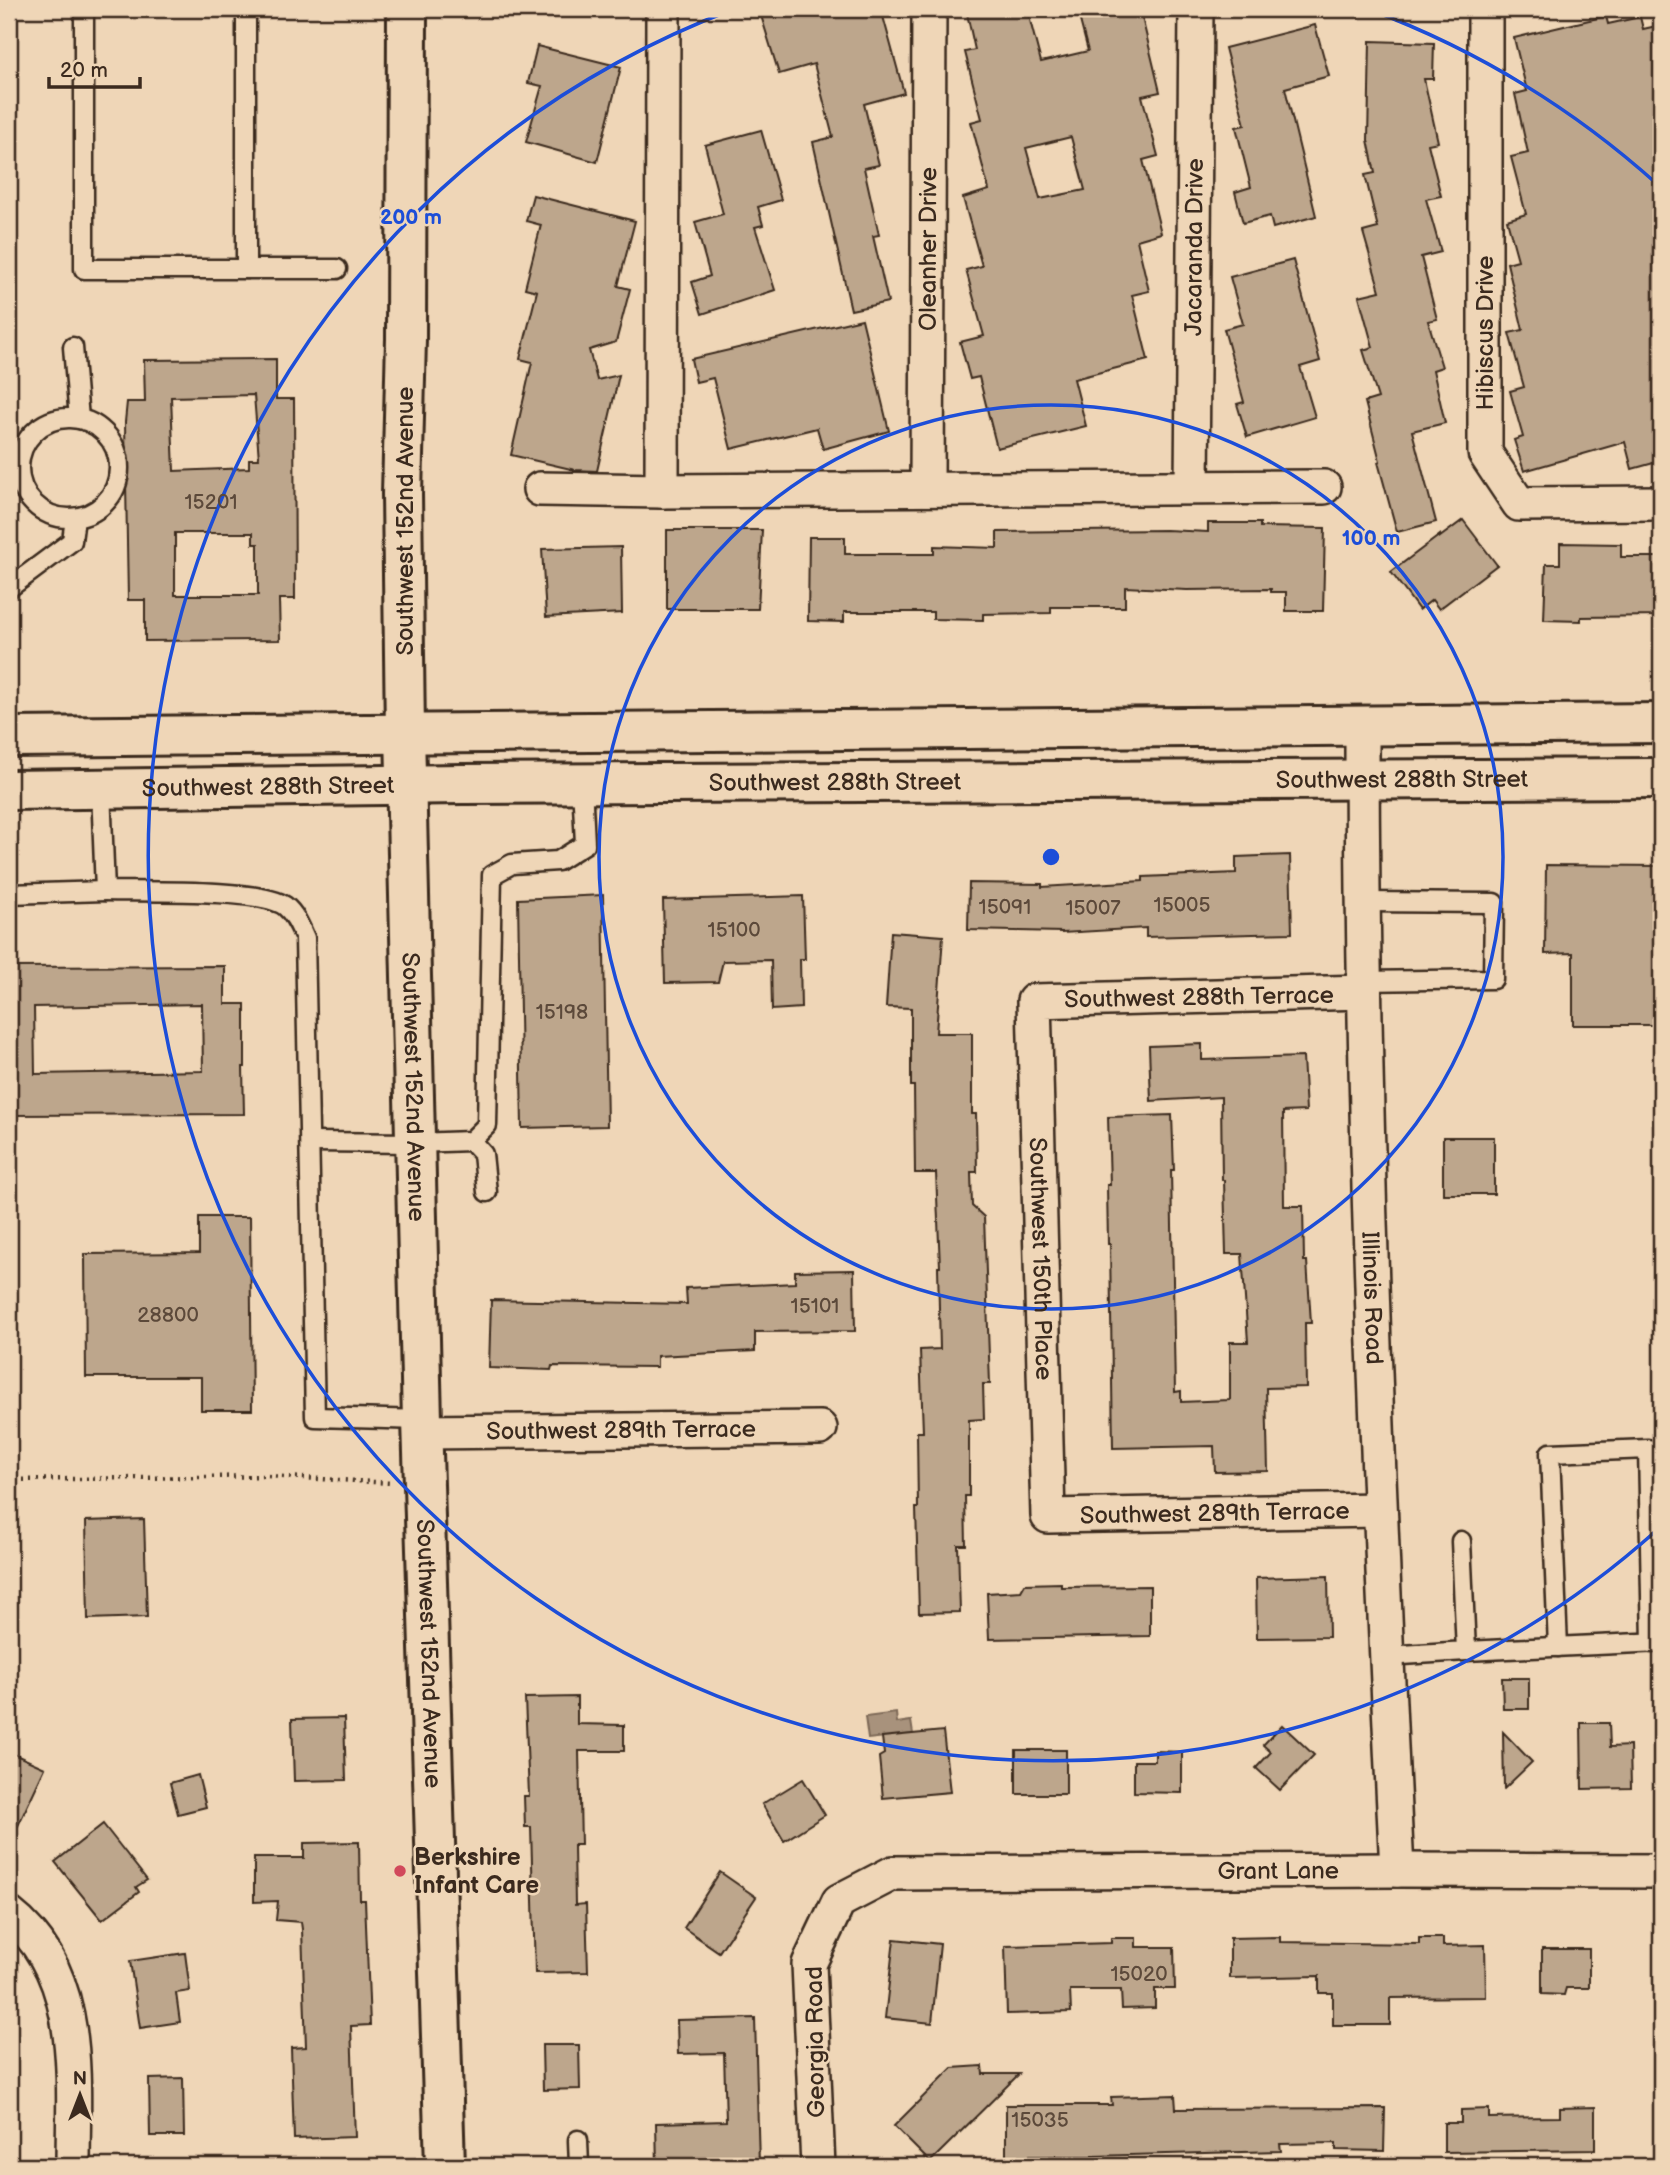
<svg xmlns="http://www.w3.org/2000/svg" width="1670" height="2175" viewBox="0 0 1670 2175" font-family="'Balsamiq Sans',sans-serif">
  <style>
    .water { fill: #a8927b; stroke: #7c6856; stroke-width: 2 }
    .building { fill: #bda68c; stroke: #3b2a1e; stroke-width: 2; fill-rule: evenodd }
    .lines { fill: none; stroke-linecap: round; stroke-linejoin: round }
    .service-casing { stroke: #3b2a1e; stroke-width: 23 }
    .minor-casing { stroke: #3b2a1e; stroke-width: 38 }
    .tertiary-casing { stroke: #3b2a1e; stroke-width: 44 }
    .secondary-casing { stroke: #3b2a1e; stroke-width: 44 }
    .path { stroke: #3b2a1e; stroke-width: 4.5; stroke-dasharray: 2 5; stroke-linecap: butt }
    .service { stroke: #efd6b7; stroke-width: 18 }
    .minor { stroke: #efd6b7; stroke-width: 33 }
    .tertiary { stroke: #efd6b7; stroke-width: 38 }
    .secondary { stroke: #efd6b7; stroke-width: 38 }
    .ring { fill: none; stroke: #1d4ed8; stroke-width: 3.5 }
    .poi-dot { fill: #d1495b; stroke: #efd6b7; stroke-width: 2.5 }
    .labels { text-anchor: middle; stroke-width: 5; stroke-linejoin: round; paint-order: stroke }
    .number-label { font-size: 21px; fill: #5c493a }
    .street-label { font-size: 24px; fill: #3b2a1e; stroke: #efd6b7 }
    .poi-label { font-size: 24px; font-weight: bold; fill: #3b2a1e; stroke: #efd6b7; text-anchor: start }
    .centre { fill: #1d4ed8; stroke: #efd6b7; stroke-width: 3.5 }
    .ring-label { font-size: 21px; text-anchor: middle; font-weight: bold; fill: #1d4ed8; stroke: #efd6b7; stroke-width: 5; stroke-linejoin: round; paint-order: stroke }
  </style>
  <rect width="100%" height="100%" fill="#efd6b7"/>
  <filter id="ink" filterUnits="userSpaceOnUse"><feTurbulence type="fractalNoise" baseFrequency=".0143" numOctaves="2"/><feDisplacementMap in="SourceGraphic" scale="14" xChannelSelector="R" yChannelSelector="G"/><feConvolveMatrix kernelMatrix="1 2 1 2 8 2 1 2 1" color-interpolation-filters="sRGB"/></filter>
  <g filter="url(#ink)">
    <path class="water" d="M 896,1713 L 897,1723 L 911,1721 L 913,1734 L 868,1739 L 865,1717 Z"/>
    <g class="building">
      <path d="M 759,9 L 881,9 L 904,93 L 864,104 L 879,165 L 864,168 L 879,235 L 873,236 L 888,302 L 851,310 L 813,142 L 833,137 L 814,64 L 779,74 Z"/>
      <path d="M 966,9 L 1027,9 L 1041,62 L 1088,51 L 1077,9 L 1140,9 L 1160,92 L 1142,96 L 1158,156 L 1143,160 L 1161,233 L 1137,240 L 1149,291 L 1132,295 L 1148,360 L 1074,379 L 1086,426 L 997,448 L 979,377 L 970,379 L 960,342 L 984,336 L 966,270 L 982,266 L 963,198 L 989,190 L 971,122 L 982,119 L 965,52 L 975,50 ZM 1071,137 L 1085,190 L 1040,199 L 1026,148 Z"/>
      <path d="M 1606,16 L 1608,24 L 1640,17 L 1643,29 L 1661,25 L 1661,461 L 1632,469 L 1625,442 L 1524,471 L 1514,440 L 1523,437 L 1510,391 L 1524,387 L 1509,333 L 1523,330 L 1507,263 L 1518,260 L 1507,220 L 1526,214 L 1511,157 L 1528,153 L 1515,94 L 1527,91 L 1514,38 Z"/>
      <path d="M 1315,25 L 1329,76 L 1285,88 L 1316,216 L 1273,228 L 1270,216 L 1243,223 L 1235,192 L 1251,187 L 1236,127 L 1245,125 L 1225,48 Z"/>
      <path d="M 1370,41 L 1434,43 L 1433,79 L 1424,79 L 1438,142 L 1428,144 L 1441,196 L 1426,199 L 1441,252 L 1421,257 L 1437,319 L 1428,321 L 1442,367 L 1433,370 L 1445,423 L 1412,431 L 1436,522 L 1397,532 L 1378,462 L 1380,461 L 1365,402 L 1378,398 L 1363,350 L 1373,347 L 1359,296 L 1380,291 L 1363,232 L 1378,228 L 1365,175 L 1375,173 L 1368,140 Z"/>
      <path d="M 537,46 L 621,67 L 597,162 L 526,142 L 542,86 L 528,83 Z"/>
      <path d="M 761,130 L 781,200 L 758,207 L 763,225 L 755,227 L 775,290 L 702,314 L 692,282 L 710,276 L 695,222 L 723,214 L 705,145 Z"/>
      <path d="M 533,195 L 635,221 L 618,286 L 630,289 L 616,342 L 589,350 L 597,380 L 619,375 L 597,471 L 575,470 L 511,455 L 532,362 L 520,359 L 537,291 L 525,288 L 541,225 L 526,221 Z"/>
      <path d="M 1293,260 L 1320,361 L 1300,367 L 1315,417 L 1247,437 L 1237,404 L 1244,402 L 1224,329 L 1243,324 L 1230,277 Z"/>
      <path d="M 862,319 L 889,431 L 823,449 L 817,428 L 731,449 L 713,378 L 696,382 L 691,359 Z"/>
      <path d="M 276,359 L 276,399 L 294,399 L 295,599 L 279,599 L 280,640 L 145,641 L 145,600 L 128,600 L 125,422 L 127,402 L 145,402 L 144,360 ZM 254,395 L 259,459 L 249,459 L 249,468 L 174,471 L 171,397 ZM 175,533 L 253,533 L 253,544 L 258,544 L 258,595 L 175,595 Z"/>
      <path d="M 1463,520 L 1497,565 L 1439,609 L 1432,600 L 1419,610 L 1391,572 L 1440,535 L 1440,537 Z"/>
      <path d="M 1208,523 L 1260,523 L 1260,527 L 1325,528 L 1323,611 L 1286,611 L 1286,592 L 1271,592 L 1271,589 L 1187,590 L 1125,587 L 1125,607 L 1051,607 L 1051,613 L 983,614 L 983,620 L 933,619 L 933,612 L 844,612 L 844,622 L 808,621 L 809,537 L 845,537 L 845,554 L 934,554 L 934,546 L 997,548 L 997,532 L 1166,530 L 1208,532 Z"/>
      <path d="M 667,530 L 762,530 L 758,609 L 667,609 Z"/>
      <path d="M 1560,543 L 1621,544 L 1621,557 L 1661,557 L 1661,616 L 1581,617 L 1581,621 L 1544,620 L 1546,564 L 1560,564 Z"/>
      <path d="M 621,547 L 622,613 L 546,617 L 542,549 Z"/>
      <path d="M 1290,855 L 1292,933 L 1146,937 L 1146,928 L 1062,933 L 1062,932 L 968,930 L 969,883 L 1042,884 L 1042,887 L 1143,881 L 1143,877 L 1236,873 L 1236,857 Z"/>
      <path d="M 1546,865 L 1661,866 L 1661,1025 L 1573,1025 L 1573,953 L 1545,954 Z"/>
      <path d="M 603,895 L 607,1126 L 522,1128 L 518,899 Z"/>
      <path d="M 803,896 L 805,959 L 800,959 L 801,1008 L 772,1010 L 771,960 L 723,961 L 718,982 L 665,983 L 663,900 Z"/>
      <path d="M 891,932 L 943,936 L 936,1033 L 972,1033 L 972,1114 L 976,1114 L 977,1172 L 971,1172 L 972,1206 L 984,1217 L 990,1384 L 983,1384 L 984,1419 L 969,1420 L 969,1496 L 965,1496 L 966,1545 L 958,1545 L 960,1612 L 919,1613 L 916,1508 L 918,1508 L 917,1432 L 923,1432 L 920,1350 L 940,1349 L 938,1267 L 940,1267 L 936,1173 L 915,1173 L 914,1086 L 911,1086 L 911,1008 L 886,1007 Z"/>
      <path d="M 225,966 L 225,1004 L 245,1004 L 245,1067 L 243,1067 L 244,1114 L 9,1115 L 9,967 ZM 202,1004 L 203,1071 L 35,1074 L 34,1007 Z"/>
      <path d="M 1202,1044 L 1202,1060 L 1303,1057 L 1306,1111 L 1283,1112 L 1284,1206 L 1303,1206 L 1304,1261 L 1307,1261 L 1311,1323 L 1305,1323 L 1306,1387 L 1266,1388 L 1268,1471 L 1215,1472 L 1214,1446 L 1113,1448 L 1110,1244 L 1108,1244 L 1107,1185 L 1110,1185 L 1108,1117 L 1172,1115 L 1174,1170 L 1171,1170 L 1175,1392 L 1181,1391 L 1181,1402 L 1230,1400 L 1230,1342 L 1248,1342 L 1242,1254 L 1226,1254 L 1224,1180 L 1222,1180 L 1221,1097 L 1151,1101 L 1149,1046 Z"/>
      <rect x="1443" y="1137" width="51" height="57"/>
      <path d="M 199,1217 L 250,1217 L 252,1410 L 201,1410 L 201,1377 L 86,1377 L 85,1254 L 199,1253 Z"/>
      <path d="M 854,1270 L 855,1331 L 755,1332 L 755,1351 L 657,1356 L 657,1367 L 552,1366 L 551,1370 L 489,1368 L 491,1300 L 687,1304 L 686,1288 L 795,1283 L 795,1271 Z"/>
      <path d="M 144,1519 L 147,1617 L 88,1619 L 86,1521 Z"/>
      <path d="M 1328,1576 L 1329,1637 L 1257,1638 L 1256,1578 Z"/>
      <path d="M 1061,1583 L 1061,1587 L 1150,1586 L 1150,1636 L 989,1639 L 987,1593 L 1021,1591 L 1025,1584 Z"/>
      <path d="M 1502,1678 L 1529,1678 L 1529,1709 L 1503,1709 Z"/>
      <path d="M 577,1697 L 577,1724 L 624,1725 L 624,1751 L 579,1751 L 581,1845 L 574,1845 L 575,1905 L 586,1904 L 588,1972 L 535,1973 L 531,1827 L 525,1827 L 524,1796 L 529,1796 L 525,1698 Z"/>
      <path d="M 344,1718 L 346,1780 L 294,1781 L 292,1719 Z"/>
      <path d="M 1581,1723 L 1609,1723 L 1610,1747 L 1630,1746 L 1631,1788 L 1582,1789 Z"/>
      <path d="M 1282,1725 L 1314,1755 L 1280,1790 L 1256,1768 L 1271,1752 L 1263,1745 Z"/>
      <path d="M 943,1731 L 950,1792 L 883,1798 L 879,1757 L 884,1754 L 882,1737 Z"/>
      <path d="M 1503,1732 L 1532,1762 L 1504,1789 Z"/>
      <rect x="1016" y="1750" width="50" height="44"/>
      <path d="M 1155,1751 L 1182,1752 L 1182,1793 L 1134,1792 L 1134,1761 L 1155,1761 Z"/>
      <path d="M 9,1752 L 45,1768 L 9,1845 Z"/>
      <path d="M 198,1775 L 206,1807 L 178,1814 L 170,1783 Z"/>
      <path d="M 803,1779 L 825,1815 L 784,1841 L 762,1804 Z"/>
      <path d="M 103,1824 L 147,1880 L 136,1887 L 139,1892 L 102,1920 L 55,1862 Z"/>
      <path d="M 359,1842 L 360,1900 L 365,1900 L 370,2025 L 351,2026 L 355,2137 L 294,2139 L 291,2048 L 306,2047 L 302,1929 L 301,1922 L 276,1920 L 278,1901 L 254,1902 L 254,1858 L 304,1858 L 304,1843 Z"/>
      <path d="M 720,1872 L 756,1897 L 719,1952 L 684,1928 Z"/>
      <path d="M 1280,1937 L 1280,1942 L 1419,1944 L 1419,1938 L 1443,1938 L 1443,1946 L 1485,1945 L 1486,1997 L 1390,1998 L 1390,2025 L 1333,2025 L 1333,1993 L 1319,1993 L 1319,1976 L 1230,1978 L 1230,1938 Z"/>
      <path d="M 1111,1938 L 1136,1938 L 1136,1947 L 1174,1947 L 1175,1989 L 1155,1989 L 1155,2008 L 1122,2009 L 1121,1990 L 1070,1990 L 1071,2012 L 1007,2014 L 1005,1946 L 1111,1943 Z"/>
      <path d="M 894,1939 L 940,1944 L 932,2023 L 885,2018 Z"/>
      <path d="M 1542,1949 L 1589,1949 L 1589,1988 L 1566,1988 L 1564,1995 L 1542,1994 Z"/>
      <path d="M 185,1953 L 190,1991 L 176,1993 L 180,2022 L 140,2028 L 130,1961 Z"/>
      <path d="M 755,2018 L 759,2165 L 657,2166 L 656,2123 L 726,2121 L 724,2053 L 678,2054 L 677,2020 Z"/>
      <path d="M 542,2045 L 579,2045 L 580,2089 L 543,2090 Z"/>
      <path d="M 982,2066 L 983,2074 L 1019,2074 L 930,2162 L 894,2126 L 952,2068 Z"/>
      <path d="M 183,2078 L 184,2136 L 150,2136 L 149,2079 Z"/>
      <path d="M 1175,2095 L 1176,2109 L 1385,2108 L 1384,2151 L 1336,2150 L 1336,2143 L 1280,2144 L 1281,2151 L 1091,2156 L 1006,2156 L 1006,2105 L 1112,2105 L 1111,2097 Z"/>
      <path d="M 1595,2107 L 1595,2150 L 1444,2152 L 1444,2123 L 1461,2123 L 1461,2110 L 1489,2109 L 1489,2118 L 1560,2117 L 1560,2108 Z"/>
    </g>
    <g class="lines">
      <defs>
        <g id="service">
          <path d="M 84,9 L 84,269 L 246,269 L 246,9"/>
          <path d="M 246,269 L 337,269"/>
          <path d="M 73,347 L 79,419"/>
          <circle cx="69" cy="468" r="50"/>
          <path d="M 9,588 L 72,541 L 75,518"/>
          <path d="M 101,789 L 105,891 C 142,892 259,888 285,906 C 295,914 300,927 305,938 L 315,1417 L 422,1420"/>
          <path d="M 9,894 L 105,891"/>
          <path d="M 1363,902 L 1494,903 L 1493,979 L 1364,981"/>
          <path d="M 471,1141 L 483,1154 L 487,1192"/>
          <path d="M 310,1142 L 415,1143 L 471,1141 L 487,1125 L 492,875 L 512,864 L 558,861 L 585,844 L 582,784"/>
          <path d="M 1558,1647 L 1550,1453 L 1648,1449 L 1652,1643"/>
          <path d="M 1466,1651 L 1661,1642"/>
          <path d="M 1386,1656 L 1466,1651 L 1461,1541"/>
          <path d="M 578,2140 L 579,2166"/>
        </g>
        <g id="minor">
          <path d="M 1485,9 L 1485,453 L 1519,504 L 1661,503"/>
          <path id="s1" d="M 1192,487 L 1196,9"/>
          <path d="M 540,489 L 662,491 L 1324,487"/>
          <path id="s2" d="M 927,489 L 929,9"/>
          <path d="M 662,491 L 663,9"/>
          <path id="s3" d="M 1362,724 C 1362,1106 1378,1488 1397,1870"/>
          <path id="s4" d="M 1364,992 L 1034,1001 L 1048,1516 L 1379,1510"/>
          <path id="s5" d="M 423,1432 L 820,1428"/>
          <path d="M 9,1914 C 85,1973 73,2081 73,2166"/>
          <path id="s6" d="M 818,2166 L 809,1964 L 839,1901 L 893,1873 L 1397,1870 L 1661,1871"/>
        </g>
        <g id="tertiary">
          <path id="s7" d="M 407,9 L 406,339 L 402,494 L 405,733 L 422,1420 L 445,2166"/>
        </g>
        <g id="secondary">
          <path d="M 9,737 L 1661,723"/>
          <path id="s8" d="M 9,790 L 462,784 L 1661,778"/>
        </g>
      </defs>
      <use href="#service" class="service-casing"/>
      <use href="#minor" class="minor-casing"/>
      <use href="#tertiary" class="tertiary-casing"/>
      <use href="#secondary" class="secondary-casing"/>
      <path class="path" d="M 9,1480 L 267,1476 L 392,1483"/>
      <use href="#service" class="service"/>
      <use href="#minor" class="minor"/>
      <use href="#tertiary" class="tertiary"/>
      <use href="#secondary" class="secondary"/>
    </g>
  </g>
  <g class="ring">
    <circle cx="1051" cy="857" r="452"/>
    <path d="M1657 1530A905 905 0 1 1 734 9M1368 9A905 905 0 0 1 1657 184"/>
  </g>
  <circle class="poi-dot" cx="400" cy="1871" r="7"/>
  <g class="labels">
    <g class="number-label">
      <text x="211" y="509">15201</text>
      <text x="1182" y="912">15005</text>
      <text x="1005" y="914">15091</text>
      <text x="1093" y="915">15007</text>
      <text x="734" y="937">15100</text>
      <text x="562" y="1019">15198</text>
      <text x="815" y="1313">15101</text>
      <text x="168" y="1322">28800</text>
      <text x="1139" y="1981">15020</text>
      <text x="1040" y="2127">15035</text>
    </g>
    <g class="street-label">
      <text dy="8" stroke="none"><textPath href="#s1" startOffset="240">Jacaranda Drive</textPath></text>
      <text dy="8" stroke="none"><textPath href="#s2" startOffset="240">Oleanher Drive</textPath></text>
      <text transform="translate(1485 333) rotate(-90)" y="8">Hibiscus Drive</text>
      <text transform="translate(405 521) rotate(-90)" y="8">Southwest 152nd Avenue</text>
      <text dy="8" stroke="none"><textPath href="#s8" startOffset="1393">Southwest 288th Street</textPath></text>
      <text dy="8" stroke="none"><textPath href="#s8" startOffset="826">Southwest 288th Street</textPath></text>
      <text dy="8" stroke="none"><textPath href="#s8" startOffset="259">Southwest 288th Street</textPath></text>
      <text transform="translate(1199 997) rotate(-1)" y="8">Southwest 288th Terrace</text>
      <text dy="8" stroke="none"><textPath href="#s7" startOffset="1078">Southwest 152nd Avenue</textPath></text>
      <text dy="8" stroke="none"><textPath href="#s4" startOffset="588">Southwest 150th Place</textPath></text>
      <text dy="8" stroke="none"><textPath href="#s3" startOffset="574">Illinois Road</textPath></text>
      <text dy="8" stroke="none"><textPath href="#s5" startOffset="198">Southwest 289th Terrace</textPath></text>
      <text dy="8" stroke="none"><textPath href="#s4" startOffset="1012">Southwest 289th Terrace</textPath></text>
      <text dy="8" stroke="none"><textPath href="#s7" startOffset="1645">Southwest 152nd Avenue</textPath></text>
      <text dy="8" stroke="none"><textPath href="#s6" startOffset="718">Grant Lane</textPath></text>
      <text transform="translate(815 2042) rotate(-91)" y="8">Georgia Road</text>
    </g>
    <g class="poi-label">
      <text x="414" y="1865">Berkshire<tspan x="414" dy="28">Infant Care</tspan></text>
    </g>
  </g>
  <circle cx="1051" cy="857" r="10" class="centre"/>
  <g class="ring-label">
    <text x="411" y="224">200 m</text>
    <text x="1371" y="545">100 m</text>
  </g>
  <rect width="1670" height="2175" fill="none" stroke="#efd6b7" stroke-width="35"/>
  <rect x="18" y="18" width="1635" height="2140" fill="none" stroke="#3b2a1e" stroke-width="2.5" filter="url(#ink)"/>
  <g transform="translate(80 2095)" stroke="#efd6b7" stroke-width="5" paint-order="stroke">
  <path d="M0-5L12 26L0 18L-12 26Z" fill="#3b2a1e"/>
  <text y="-10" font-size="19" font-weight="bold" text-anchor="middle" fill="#3b2a1e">N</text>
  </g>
  <path d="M49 77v10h91v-10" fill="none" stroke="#3b2a1e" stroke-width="3.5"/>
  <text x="60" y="77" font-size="21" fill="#3b2a1e" stroke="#efd6b7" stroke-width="5" paint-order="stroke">20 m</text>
</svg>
